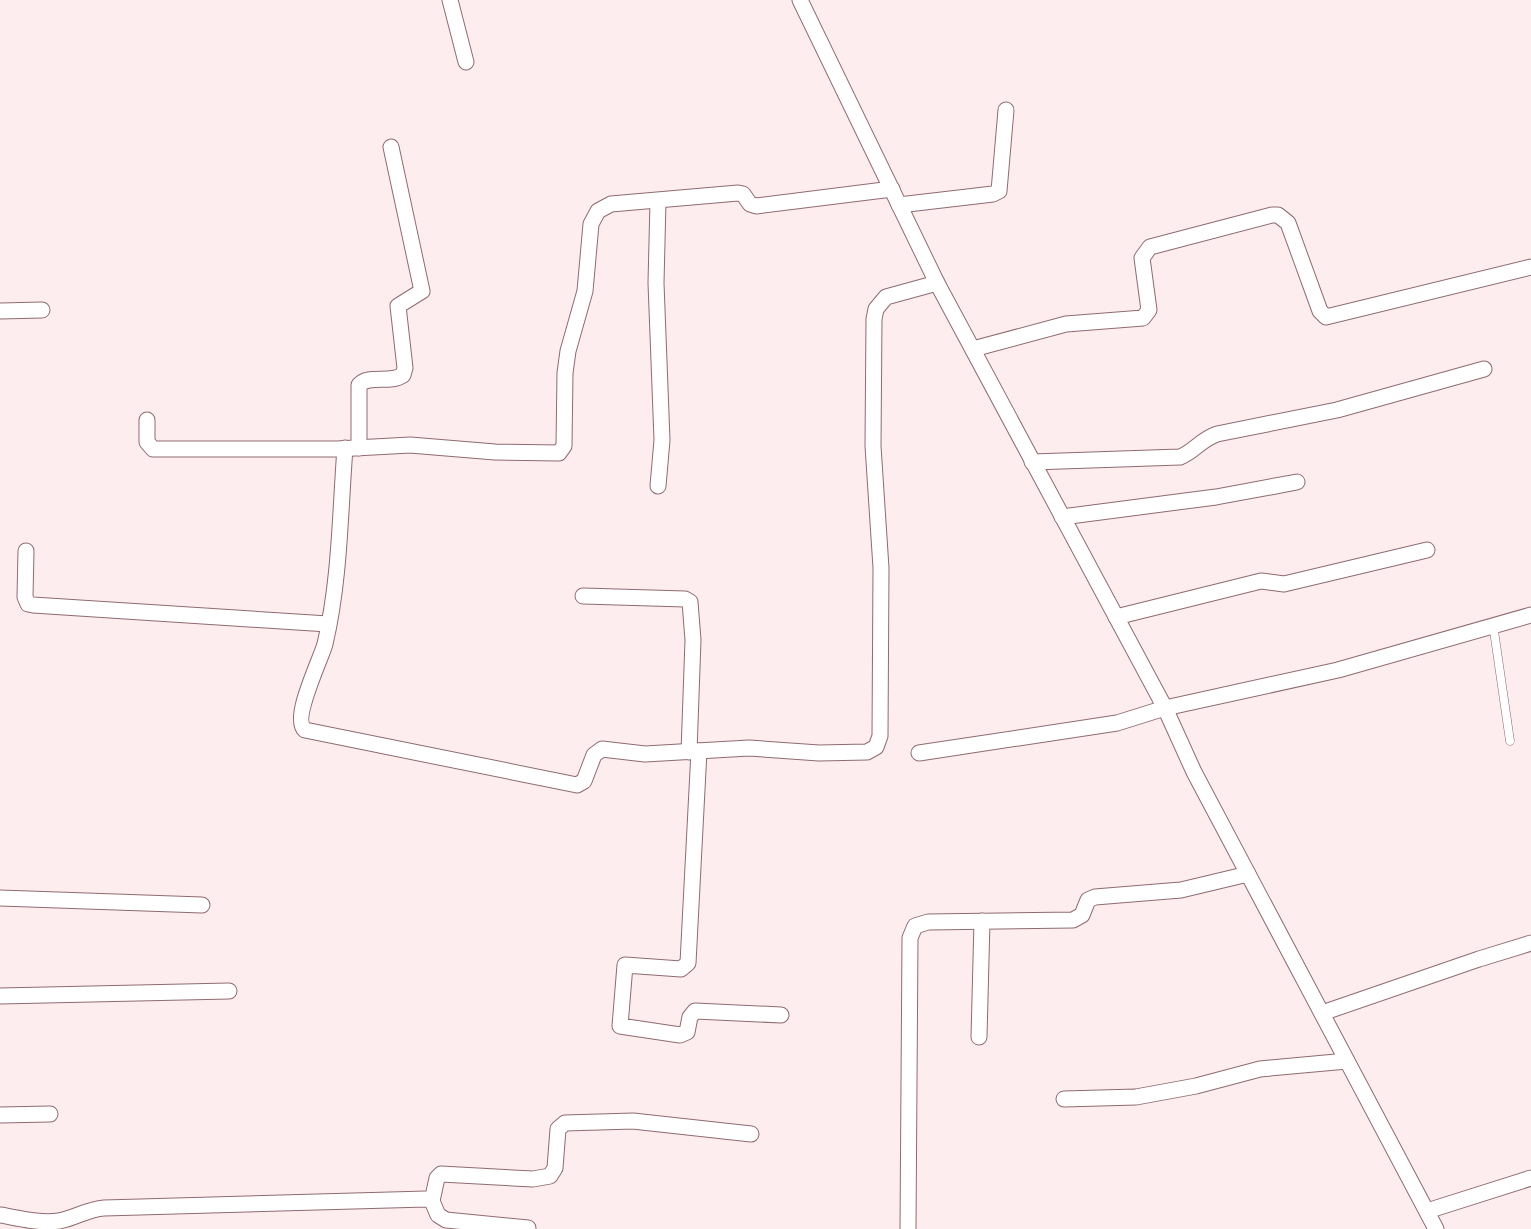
<svg xmlns="http://www.w3.org/2000/svg" width="1531" height="1229" viewBox="0 0 1531 1229" font-family="Lato,sans-serif">
  <style>
    .lines { fill: none; stroke-linecap: round; stroke-linejoin: round }
    .service-casing { stroke: #8f6b70; stroke-width: 9 }
    .minor-casing { stroke: #8f6b70; stroke-width: 17 }
    .service { stroke: #fff; stroke-width: 8 }
    .minor { stroke: #fff; stroke-width: 15 }
  </style>
  <rect width="100%" height="100%" fill="#feedef"/>
  <g class="lines">
    <defs>
      <path id="service" d="M 1493,624 L 1510,741"/>
      <g id="minor">
        <path d="M 450,0 L 466,62"/>
        <path d="M 800,0 L 937,283 L 1165,708 L 1194,772 L 1436,1229"/>
        <path d="M 899,205 L 993,194 L 999,191 L 1006,110"/>
        <path d="M 0,311 L 42,310"/>
        <path d="M 973,349 L 1066,324 L 1143,318 L 1149,310 L 1142,258 L 1150,247 L 1272,215 L 1278,215 L 1288,223 L 1320,311 L 1326,317 L 1531,267"/>
        <path d="M 147,420 L 147,442 L 153,449 L 337,449 L 410,445 L 495,452 L 559,453 L 564,446 L 565,373 L 568,351 L 585,291 L 591,224 L 598,211 L 611,204 L 738,193 L 743,194 L 750,204 L 756,206 L 892,189"/>
        <path d="M 345,448 C 340,513 340,580 325,644 C 321,659 291,719 305,730 L 577,785 L 584,781 L 594,755 L 602,749 L 645,754 L 749,748 L 819,753 L 867,752 L 876,747 L 880,736 L 881,568 L 873,446 L 874,319 L 876,309 L 886,297 L 937,283"/>
        <path d="M 359,448 L 359,385 C 369,374 390,384 403,375 L 405,368 L 398,306 L 422,291 L 391,147"/>
        <path d="M 1032,462 L 1180,457 C 1195,451 1200,440 1217,434 L 1337,410 L 1484,369"/>
        <path d="M 658,486 L 662,440 L 656,283 L 658,201"/>
        <path d="M 1062,517 L 1216,497 L 1297,482"/>
        <path d="M 26,551 L 25,597 L 28,604 L 33,605 L 328,624"/>
        <path d="M 583,596 L 685,599 L 690,602 L 693,640 L 689,752"/>
        <path d="M 1116,617 L 1261,581 L 1284,584 L 1427,550"/>
        <path d="M 699,751 L 688,963 L 681,969 L 625,965 L 620,1026 L 680,1035 L 687,1032 L 690,1017 L 695,1011 L 781,1015"/>
        <path d="M 919,753 L 1117,723 L 1165,708 L 1338,670 L 1531,615"/>
        <path d="M 0,898 L 202,905"/>
        <path d="M 0,996 L 229,991"/>
        <path d="M 1322,1013 L 1479,959 L 1531,943"/>
        <path d="M 979,1037 L 982,921"/>
        <path d="M 1064,1099 L 1136,1097 L 1196,1086 L 1260,1069 L 1347,1061"/>
        <path d="M 0,1115 L 50,1114"/>
        <path d="M 432,1201 L 437,1178 L 441,1174 L 533,1179 L 550,1176 L 555,1168 L 558,1129 L 565,1123 L 633,1121 L 751,1134"/>
        <path d="M 1427,1211 L 1531,1178"/>
        <path d="M 0,1215 C 18,1218 41,1224 59,1221 C 75,1218 88,1209 104,1208 L 426,1199 L 432,1201 L 438,1215 L 446,1220 L 528,1228"/>
        <path d="M 908,1229 L 910,938 L 915,926 L 928,922 L 1073,920 L 1082,915 L 1088,900 L 1095,897 L 1181,890 L 1248,874"/>
      </g>
    </defs>
    <use href="#service" class="service-casing"/>
    <use href="#minor" class="minor-casing"/>
    <use href="#service" class="service"/>
    <use href="#minor" class="minor"/>
  </g>
</svg>
